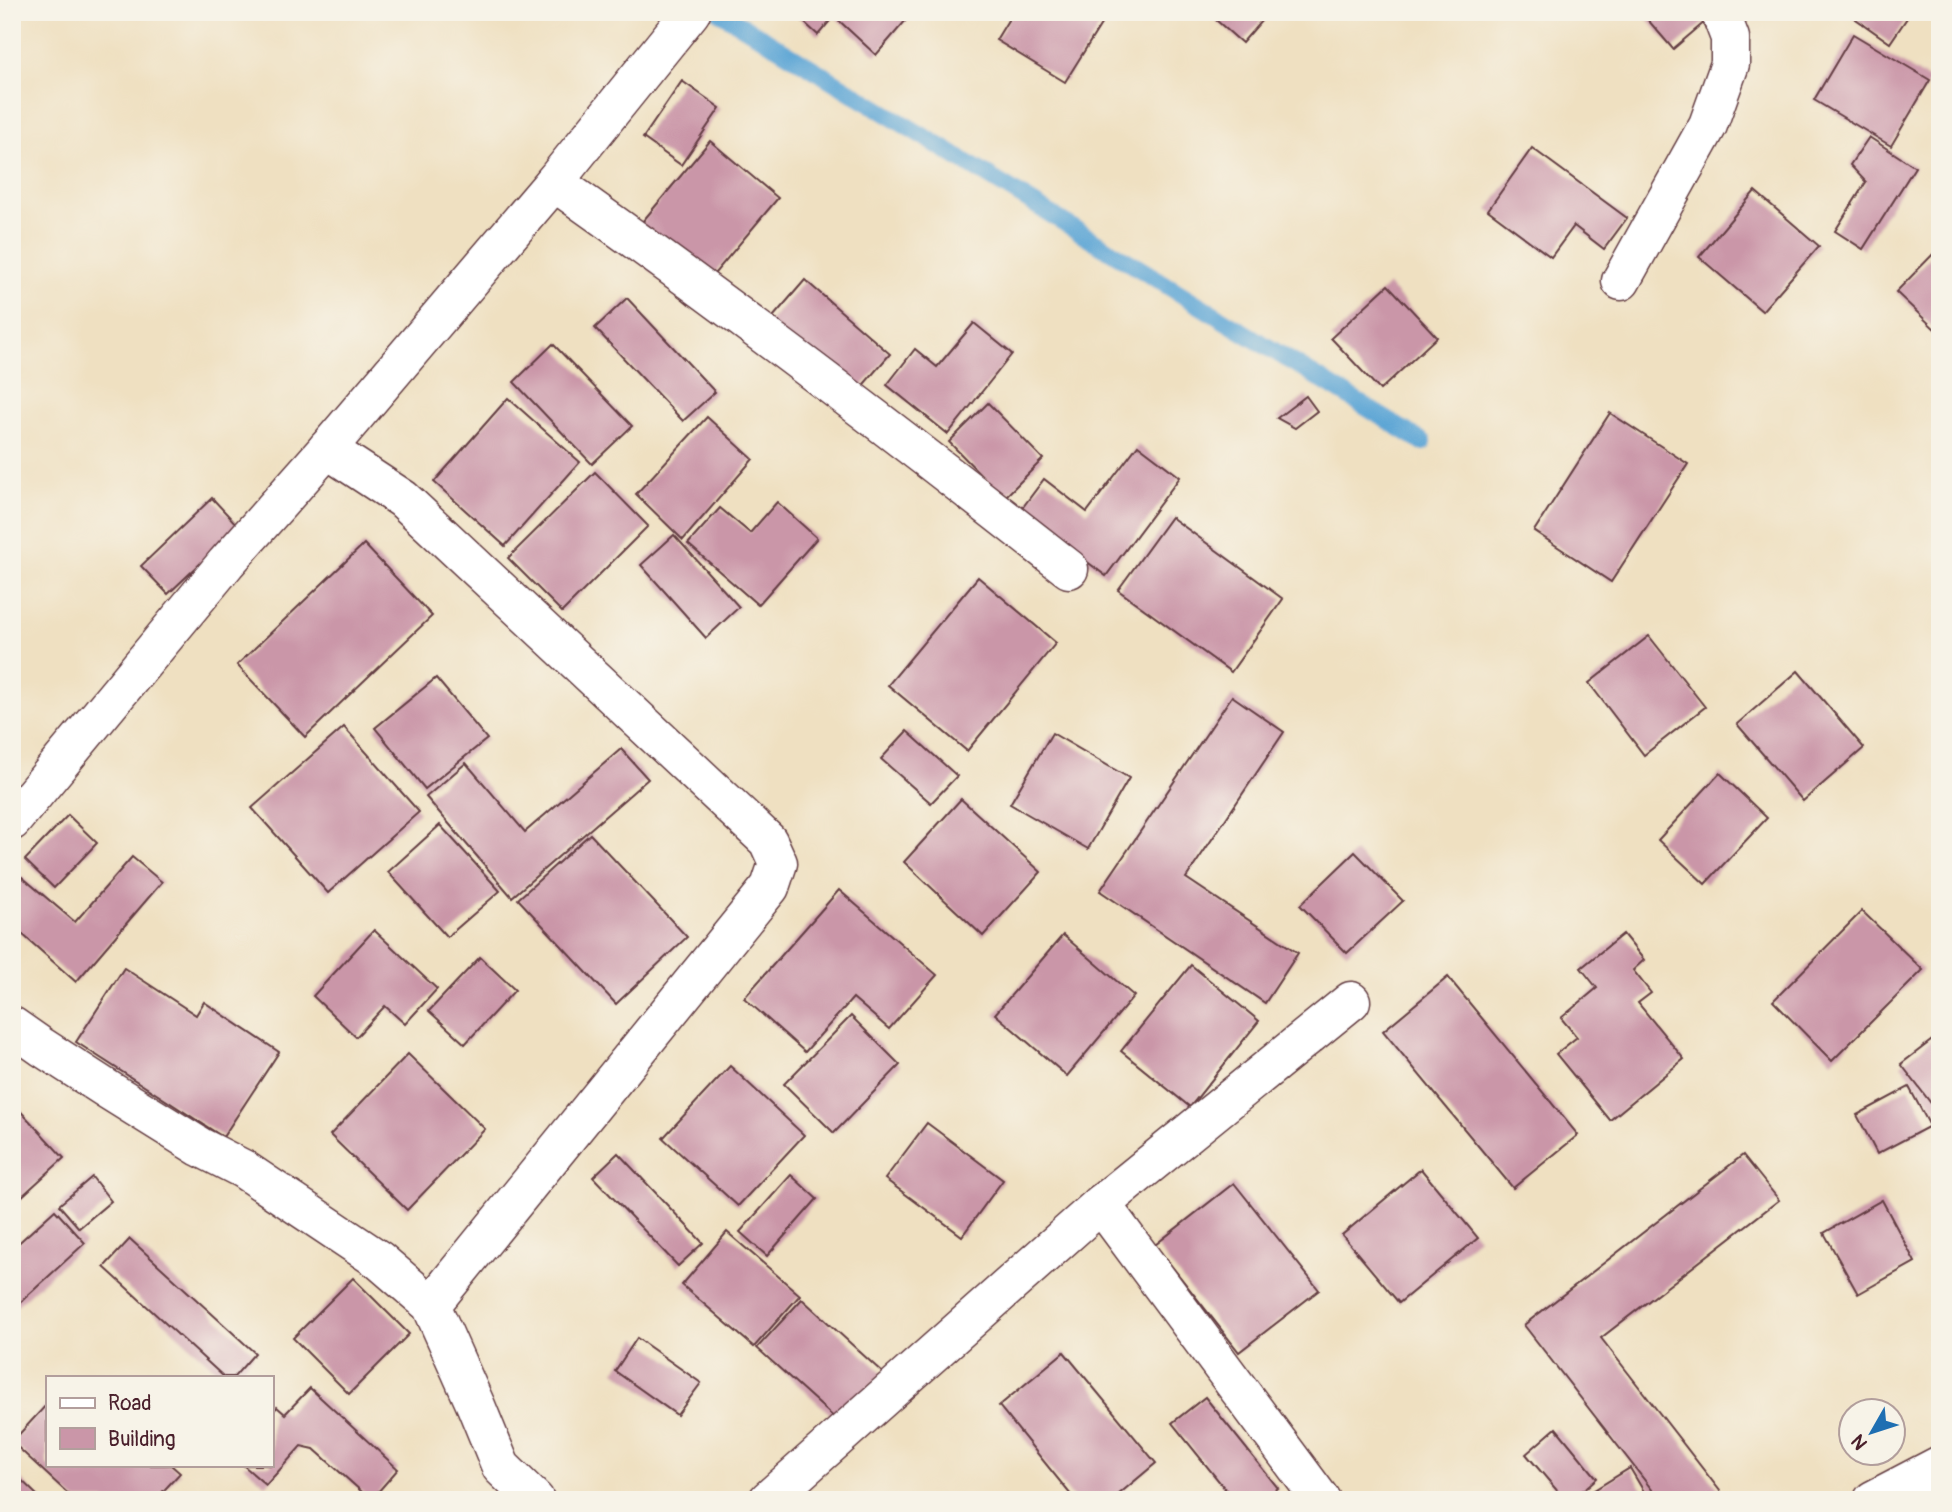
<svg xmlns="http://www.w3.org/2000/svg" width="1952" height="1512" viewBox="0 0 1952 1512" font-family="Pangolin,sans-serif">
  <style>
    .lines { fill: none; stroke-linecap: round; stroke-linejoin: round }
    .stream { stroke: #5da6d5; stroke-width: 18 }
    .building { fill: #ca96a8 }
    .street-casing { stroke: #633c42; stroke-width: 41 }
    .street { stroke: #fff; stroke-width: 38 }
  </style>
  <rect width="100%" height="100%" fill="#f7f3e8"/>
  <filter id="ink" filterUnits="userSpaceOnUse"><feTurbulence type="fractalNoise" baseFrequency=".0143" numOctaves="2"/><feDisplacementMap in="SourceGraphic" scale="14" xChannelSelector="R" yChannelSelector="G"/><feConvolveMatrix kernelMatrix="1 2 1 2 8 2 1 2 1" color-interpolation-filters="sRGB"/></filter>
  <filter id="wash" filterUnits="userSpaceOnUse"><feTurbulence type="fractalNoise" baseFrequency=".00686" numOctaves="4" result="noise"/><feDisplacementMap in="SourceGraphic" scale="28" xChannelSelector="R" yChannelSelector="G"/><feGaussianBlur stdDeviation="1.57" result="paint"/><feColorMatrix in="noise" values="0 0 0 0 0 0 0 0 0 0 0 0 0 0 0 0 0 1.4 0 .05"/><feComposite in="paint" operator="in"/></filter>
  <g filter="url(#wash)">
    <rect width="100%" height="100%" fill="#efe0c1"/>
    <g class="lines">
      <path class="stream" d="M 720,12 L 1423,442"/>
    </g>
    <g id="blocks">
      <g class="building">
        <path d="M 793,12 L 913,12 L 876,55 L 834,16 L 818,35 Z"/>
        <path d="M 1013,12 L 1090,12 L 1103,21 L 1065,82 L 996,40 Z"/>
        <path d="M 1207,12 L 1269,12 L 1242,43 Z"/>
        <path d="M 1641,12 L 1710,12 L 1713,15 L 1673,49 Z"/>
        <path d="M 1846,12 L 1911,12 L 1890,43 Z"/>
        <path d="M 1853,34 L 1930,80 L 1891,146 L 1814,100 Z"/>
        <path d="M 682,81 L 720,108 L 681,165 L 643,138 Z"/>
        <path d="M 1869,137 L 1915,167 L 1863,249 L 1835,231 L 1866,182 L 1850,165 Z"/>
        <path d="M 710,141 L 778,198 L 689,304 L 622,246 Z"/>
        <path d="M 1532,148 L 1627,218 L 1604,249 L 1574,226 L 1551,257 L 1488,210 Z"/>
        <path d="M 1755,191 L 1819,246 L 1762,311 L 1699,257 Z"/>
        <path d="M 1940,247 L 1940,334 L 1896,292 Z"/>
        <path d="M 805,280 L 890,354 L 852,398 L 767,324 Z"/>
        <path d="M 1388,285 L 1437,337 L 1380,390 L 1331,338 Z"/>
        <path d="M 627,298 L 715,392 L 683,421 L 595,328 Z"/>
        <path d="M 974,323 L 1012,354 L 948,434 L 887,385 L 915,349 L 937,367 Z"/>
        <path d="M 553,344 L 632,426 L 592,464 L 514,382 Z"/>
        <path d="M 1306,396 L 1317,411 L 1295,428 L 1277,418 Z"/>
        <path d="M 508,398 L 580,462 L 505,546 L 434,482 Z"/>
        <path d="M 988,403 L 1043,459 L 1004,498 L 949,442 Z"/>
        <path d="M 1610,413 L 1688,464 L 1611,582 L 1534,531 Z"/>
        <path d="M 707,417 L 753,459 L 683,540 L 636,494 Z"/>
        <path d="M 1138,445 L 1180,477 L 1106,576 L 1020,511 L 1044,479 L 1087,512 Z"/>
        <path d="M 595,472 L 648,526 L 562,612 L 508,558 Z"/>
        <path d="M 212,498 L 239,527 L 168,594 L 141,566 Z"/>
        <path d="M 777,502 L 817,538 L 758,605 L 688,544 L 720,508 L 750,533 Z"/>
        <path d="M 1171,517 L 1283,599 L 1231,672 L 1118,590 Z"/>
        <path d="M 674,535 L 739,607 L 706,638 L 641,565 Z"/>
        <path d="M 364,544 L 432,616 L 305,737 L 237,665 Z"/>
        <path d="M 978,577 L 1056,643 L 967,751 L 888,685 Z"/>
        <path d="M 1649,636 L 1705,707 L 1644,755 L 1589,683 Z"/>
        <path d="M 1798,671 L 1864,748 L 1803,801 L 1737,724 Z"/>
        <path d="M 436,678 L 487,739 L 425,789 L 375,728 Z"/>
        <path d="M 1232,696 L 1284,732 L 1186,878 L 1298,953 L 1265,1003 L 1100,891 Z"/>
        <path d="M 344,727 L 419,812 L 328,893 L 252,808 Z"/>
        <path d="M 907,731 L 957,776 L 931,803 L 881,759 Z"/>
        <path d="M 1052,733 L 1129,778 L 1088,849 L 1010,804 Z"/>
        <path d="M 621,749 L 648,779 L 512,897 L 426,797 L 466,763 L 525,832 Z"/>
        <path d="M 1720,773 L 1767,818 L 1705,884 L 1658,840 Z"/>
        <path d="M 961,799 L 1041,872 L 983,936 L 904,862 Z"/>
        <path d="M 68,815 L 97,843 L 54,888 L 25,860 Z"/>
        <path d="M 440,825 L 500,891 L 447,937 L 388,872 Z"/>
        <path d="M 590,834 L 687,937 L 616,1004 L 518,899 Z"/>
        <path d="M 1355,852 L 1403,901 L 1347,953 L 1300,905 Z"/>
        <path d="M 132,857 L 162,882 L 76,982 L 12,925 L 12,889 L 22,877 L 75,922 Z"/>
        <path d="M 839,890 L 937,975 L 889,1029 L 853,998 L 805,1052 L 744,998 Z"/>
        <path d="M 1862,911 L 1923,970 L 1832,1061 L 1773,1001 Z"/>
        <path d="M 374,930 L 437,989 L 405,1024 L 385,1006 L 356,1037 L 313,996 Z"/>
        <path d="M 1623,934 L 1644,960 L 1633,970 L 1651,993 L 1638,1003 L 1684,1059 L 1610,1120 L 1556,1054 L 1577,1037 L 1561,1018 L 1597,988 L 1581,968 Z"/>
        <path d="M 1063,935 L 1134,996 L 1067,1076 L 995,1014 Z"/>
        <path d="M 480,957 L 515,990 L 465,1044 L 429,1011 Z"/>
        <path d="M 1191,965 L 1259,1021 L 1190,1107 L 1121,1051 Z"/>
        <path d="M 124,968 L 196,1015 L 204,1002 L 279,1052 L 223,1137 L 76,1042 Z"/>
        <path d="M 1448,977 L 1578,1135 L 1513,1188 L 1383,1031 Z"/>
        <path d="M 851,1016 L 900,1065 L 834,1133 L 784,1084 Z"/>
        <path d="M 1940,1034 L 1940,1115 L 1901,1064 Z"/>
        <path d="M 408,1054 L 485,1129 L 407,1210 L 330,1135 Z"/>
        <path d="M 730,1066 L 804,1135 L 738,1206 L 663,1138 Z"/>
        <path d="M 1909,1087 L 1930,1126 L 1877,1154 L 1857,1115 Z"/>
        <path d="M 12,1102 L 64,1158 L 19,1199 L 12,1192 Z"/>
        <path d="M 927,1123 L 1003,1180 L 962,1236 L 885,1179 Z"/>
        <path d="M 618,1153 L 703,1243 L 678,1266 L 593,1177 Z"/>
        <path d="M 1743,1155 L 1779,1200 L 1601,1338 L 1727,1500 L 1660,1500 L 1524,1325 Z"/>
        <path d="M 1421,1169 L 1478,1238 L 1399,1303 L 1342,1235 Z"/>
        <path d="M 791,1175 L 817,1199 L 767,1256 L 740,1232 Z"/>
        <path d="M 92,1177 L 111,1201 L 79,1228 L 59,1205 Z"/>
        <path d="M 1234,1183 L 1319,1290 L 1239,1352 L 1155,1245 Z"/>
        <path d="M 1882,1200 L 1915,1262 L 1858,1294 L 1824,1233 Z"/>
        <path d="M 55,1210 L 85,1243 L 12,1310 L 12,1249 Z"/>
        <path d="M 727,1232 L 800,1295 L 754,1347 L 682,1285 Z"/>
        <path d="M 130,1239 L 255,1353 L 234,1377 L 224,1377 L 104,1267 Z"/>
        <path d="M 353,1278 L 409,1334 L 349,1394 L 293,1338 Z"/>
        <path d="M 802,1299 L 883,1373 L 838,1421 L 757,1348 Z"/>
        <path d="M 637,1338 L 701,1383 L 677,1415 L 615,1371 Z"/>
        <path d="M 1064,1352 L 1156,1463 L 1112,1500 L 1075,1500 L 999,1406 Z"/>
        <path d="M 310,1388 L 398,1469 L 371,1500 L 314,1449 L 301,1446 L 266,1485 L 243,1465 L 271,1465 L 271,1414 L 277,1407 L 285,1414 Z"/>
        <path d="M 1205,1397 L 1278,1488 L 1263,1500 L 1234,1500 L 1172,1423 Z"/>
        <path d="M 47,1404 L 47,1465 L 171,1465 L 180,1473 L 155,1500 L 75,1500 L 12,1442 Z"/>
        <path d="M 1556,1428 L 1597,1478 L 1572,1500 L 1565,1500 L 1526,1454 Z"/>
        <path d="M 1630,1468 L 1649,1500 L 1578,1500 Z"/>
        <path d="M 12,1471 L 42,1500 L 12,1500 Z"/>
      </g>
    </g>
  </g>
  <g filter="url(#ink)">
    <use href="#blocks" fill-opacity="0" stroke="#633c42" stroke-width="2"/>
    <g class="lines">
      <defs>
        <g id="street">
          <path d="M 554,182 C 730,306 900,436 1069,569"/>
          <path d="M 1621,281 L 1708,125 L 1730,64 L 1730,38 L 1720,12"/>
          <path d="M 327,449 L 403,499 L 768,841 L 778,863 L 770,887 L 431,1305"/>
          <path d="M 12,821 L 226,563 L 327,449 L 554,182 L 691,12"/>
          <path d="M 12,1026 L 42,1047 L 110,1091 L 200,1147 L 243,1169 L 379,1260 L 431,1305 L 476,1406 L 501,1467 L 535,1500"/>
          <path d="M 1101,1204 L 1351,1001"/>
          <path d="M 768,1500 L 1101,1204 L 1321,1500"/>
          <path d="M 1873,1500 L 1940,1465"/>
        </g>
      </defs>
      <use href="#street" class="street-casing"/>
      <use href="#street" class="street"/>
    </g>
  </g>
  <rect width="1952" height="1512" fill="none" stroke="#f7f3e8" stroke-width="42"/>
  <rect x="46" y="1376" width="228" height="91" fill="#f7f3e8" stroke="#b29e9c" stroke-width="2"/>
  <rect x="60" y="1398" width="35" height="10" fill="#ffffff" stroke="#b29e9c" stroke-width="2"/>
  <text x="108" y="1410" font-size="21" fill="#4a1f2b">Road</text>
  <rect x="60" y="1428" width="35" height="21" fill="#ca96a8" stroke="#b29e9c" stroke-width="2"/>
  <text x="108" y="1446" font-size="21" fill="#4a1f2b">Building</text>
  <g transform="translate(1872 1432) rotate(231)"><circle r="33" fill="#f7f3e8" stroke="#b29e9c" stroke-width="2"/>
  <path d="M0-5L12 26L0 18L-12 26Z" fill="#1f6fb2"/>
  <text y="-10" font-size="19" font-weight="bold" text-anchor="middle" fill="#4a1f2b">N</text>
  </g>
</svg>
